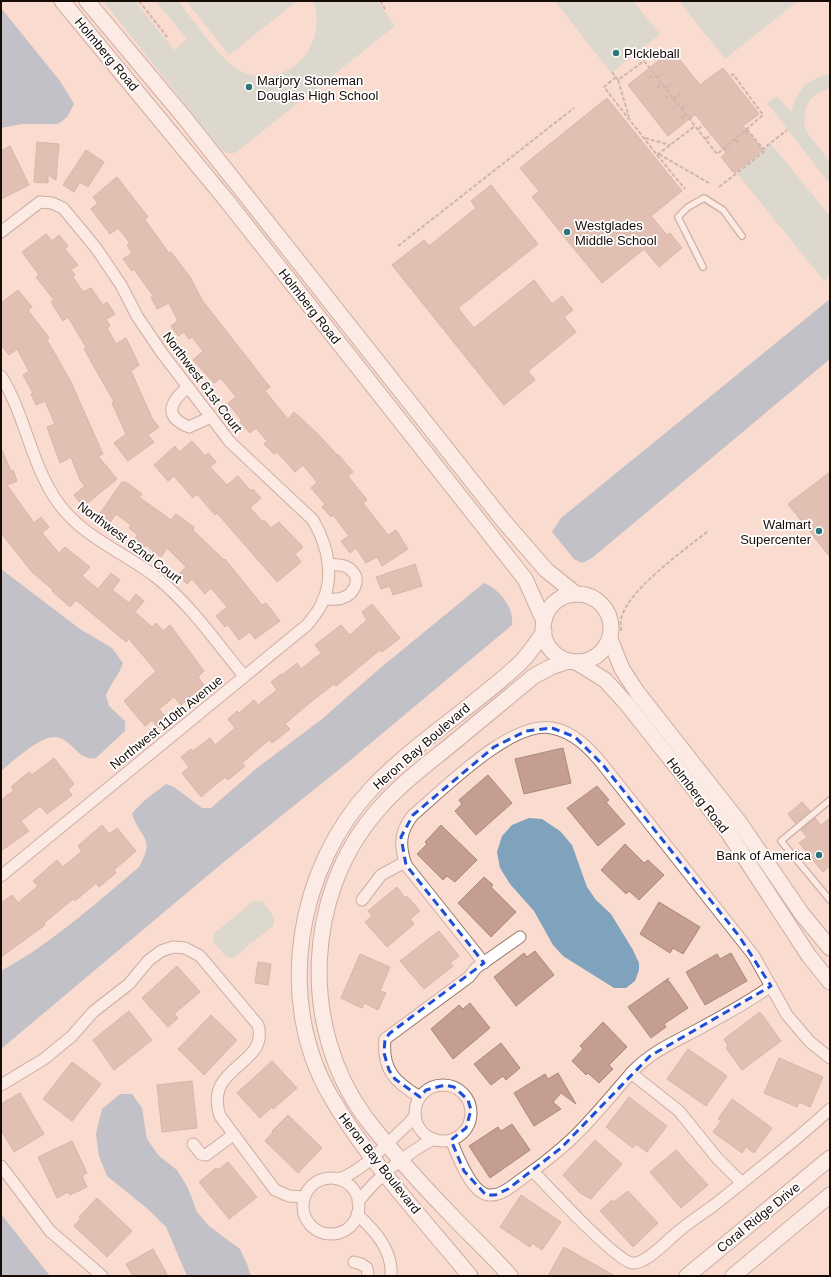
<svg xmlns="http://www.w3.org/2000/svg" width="831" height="1277" viewBox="0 0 831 1277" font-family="Helvetica,sans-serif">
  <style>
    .green { fill: #bad6c9 }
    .water { fill: #7fa3bc }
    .building { fill: #c49f91; stroke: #ac887b }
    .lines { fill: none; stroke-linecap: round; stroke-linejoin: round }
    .lane-casing { stroke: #9a7769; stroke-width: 8 }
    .street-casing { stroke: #9a7769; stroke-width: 13 }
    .secondary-casing { stroke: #9a7769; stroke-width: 17 }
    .path { stroke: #9f887f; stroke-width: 2; stroke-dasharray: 4 2; stroke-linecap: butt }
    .lane { stroke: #fff; stroke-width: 5.5 }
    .street { stroke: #fff; stroke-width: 11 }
    .secondary { stroke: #fff; stroke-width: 15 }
    .marked { fill: none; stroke: #1d4ed8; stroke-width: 3; stroke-dasharray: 8 5; stroke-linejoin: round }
    .poi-dot { fill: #2c757b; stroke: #fff; stroke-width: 1.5 }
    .labels { text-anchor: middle; stroke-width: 3.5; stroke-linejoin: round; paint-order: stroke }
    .poi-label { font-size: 13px; fill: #180c07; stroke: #fff; text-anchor: start }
    .street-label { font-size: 13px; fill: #180c07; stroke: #fff }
  </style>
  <rect width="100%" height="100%" fill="#fadbcf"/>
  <g class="green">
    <path d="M 103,1 L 135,1 L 174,50 L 187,39 L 156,1 L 178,1 C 194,20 218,58 239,70 C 284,94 330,47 313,1 L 377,1 L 395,26 L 235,153 L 226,153 L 220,148 Z"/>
    <path d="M 186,1 L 297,1 L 229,55 Z"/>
    <path d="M 555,1 L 633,1 L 660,34 L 611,73 Z"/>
    <path d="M 679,1 L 798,1 L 725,59 Z"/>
    <path d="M 830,74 L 830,88 L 817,94 L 811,99 L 806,107 L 804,125 L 809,135 L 830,162 L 830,184 L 767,103 L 777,96 L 791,112 C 798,90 806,79 830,74 Z"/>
    <path d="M 771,144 L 830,216 L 830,276 L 824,281 L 736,172 Z"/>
    <path d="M 254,901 L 262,901 L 274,917 L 274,925 L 233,958 L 226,957 L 213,941 L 214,933 Z"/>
  </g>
  <g class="water">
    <path d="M 1,8 L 60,81 L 74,104 L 67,117 L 58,124 L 22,124 L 1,128 Z"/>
    <path d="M 830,299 L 830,359 L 592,558 L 582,563 L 574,559 L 552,532 L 561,518 Z"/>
    <path d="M 1,569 L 80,629 L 112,648 L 123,663 C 119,675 111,683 106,695 L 109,706 L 125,721 L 125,731 L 96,758 C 78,762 72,738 55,737 C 40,736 12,762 1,771 Z"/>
    <path d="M 484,583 C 500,590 514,607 512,625 L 341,768 L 225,861 L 1,1049 L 1,971 C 52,943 95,904 139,867 C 156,836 140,840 132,813 L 145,800 L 166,784 L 174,787 L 202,808 L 211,808 L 257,768 L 322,719 L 379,669 Z"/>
    <path d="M 529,818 L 542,819 L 560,831 L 572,845 L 587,887 L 596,900 L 611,914 L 633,950 L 639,963 L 639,970 L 635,981 L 626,988 L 614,988 L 563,956 L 553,945 L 534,911 L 510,884 L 500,868 L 497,852 L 502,836 L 512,825 Z"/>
    <path d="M 120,1094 L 132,1094 L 142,1108 L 147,1139 L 159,1156 L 177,1170 L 188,1188 L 197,1212 L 209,1226 L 240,1249 L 247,1264 L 251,1276 L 187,1276 L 166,1227 L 149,1210 L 107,1176 L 99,1156 L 96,1134 L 102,1109 Z"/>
    <path d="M 1,1214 L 50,1276 L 1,1276 Z"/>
  </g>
  <g class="building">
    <path d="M 672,50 L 700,85 L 723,68 L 759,114 L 743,126 L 763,150 L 734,173 L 721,157 L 726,153 L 695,114 L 668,136 L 628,85 Z"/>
    <path d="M 607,98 L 682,191 L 651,216 L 667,235 L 670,233 L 682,248 L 659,267 L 644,249 L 602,283 L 532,197 L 539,191 L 520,168 Z"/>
    <path d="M 37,142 L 59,144 L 56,180 L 48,175 L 48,183 L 34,182 Z"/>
    <path d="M 10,146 L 29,185 L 1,199 L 1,151 Z"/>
    <path d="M 86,150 L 104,162 L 88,187 L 80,182 L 74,192 L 63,185 Z"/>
    <path d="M 117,177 L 148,217 L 145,220 L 169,253 L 171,252 L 190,277 L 202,300 L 270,387 L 265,391 L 288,419 L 294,412 L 318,434 L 337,455 L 338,454 L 353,472 L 348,476 L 367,500 L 363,503 L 388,535 L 396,530 L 408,549 L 382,566 L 377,557 L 366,563 L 356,548 L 350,553 L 341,541 L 349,536 L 333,515 L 331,517 L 322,507 L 325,504 L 311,488 L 317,482 L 303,465 L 295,472 L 277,452 L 274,454 L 264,444 L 267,441 L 256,428 L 250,433 L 240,422 L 242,421 L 228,403 L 236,397 L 221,378 L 214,383 L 193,360 L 203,351 L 192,337 L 189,339 L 184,332 L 178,336 L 171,326 L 178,321 L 169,303 L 157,309 L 151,297 L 153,296 L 134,269 L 132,271 L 123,259 L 132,253 L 127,245 L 130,243 L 118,228 L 110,234 L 91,209 L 98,203 L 93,197 Z"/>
    <path d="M 491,185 L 538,244 L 458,308 L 474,328 L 534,280 L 552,304 L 562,296 L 573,310 L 564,317 L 576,332 L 528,371 L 535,380 L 504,405 L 392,265 L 424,240 L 429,246 L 476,208 L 471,201 Z"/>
    <path d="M 46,234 L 52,241 L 59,235 L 68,246 L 65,249 L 78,265 L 71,270 L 75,275 L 73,277 L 83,292 L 91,288 L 103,305 L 107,302 L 115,314 L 106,319 L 110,326 L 107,328 L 116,344 L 126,338 L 139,365 L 131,371 L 153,420 L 159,427 L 148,435 L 154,442 L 128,461 L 114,443 L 126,434 L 112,403 L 114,402 L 84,349 L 86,347 L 68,317 L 63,321 L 51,302 L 54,300 L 36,277 L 39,275 L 22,252 Z"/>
    <path d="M 18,290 L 32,307 L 28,310 L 49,338 L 47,340 L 70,380 L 103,454 L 98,456 L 117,479 L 83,507 L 74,495 L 85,486 L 80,480 L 71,457 L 60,463 L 47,427 L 55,424 L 45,401 L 36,405 L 31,394 L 33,393 L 23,375 L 29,371 L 17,349 L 9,355 L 1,345 L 1,303 Z"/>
    <path d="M 192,441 L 205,456 L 208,453 L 216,462 L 210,467 L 227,485 L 238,476 L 251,491 L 253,489 L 261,498 L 250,508 L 262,521 L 264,520 L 271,528 L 279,522 L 303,547 L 295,554 L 301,562 L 277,582 L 217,513 L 215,515 L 197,494 L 193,498 L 174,476 L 168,481 L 154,465 L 175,446 L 179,452 Z"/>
    <path d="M 1,448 L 11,471 L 13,470 L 17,481 L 7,485 L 34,523 L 41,517 L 49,527 L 42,533 L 59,553 L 65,547 L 90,567 L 82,576 L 98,589 L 111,573 L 120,580 L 112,590 L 129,603 L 136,594 L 144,601 L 135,612 L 152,627 L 156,623 L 163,631 L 170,625 L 204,671 L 198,677 L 204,685 L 181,705 L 174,697 L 159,709 L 168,720 L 158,728 L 152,720 L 145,726 L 124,701 L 156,671 L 129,639 L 126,642 L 76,600 L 70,607 L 52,591 L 53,590 L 32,572 L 1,533 Z"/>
    <path d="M 830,472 L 830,557 L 788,504 Z"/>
    <path d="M 122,482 L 126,482 L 142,494 L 139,497 L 171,520 L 176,514 L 194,527 L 193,530 L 224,560 L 225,559 L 262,605 L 266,603 L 280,621 L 255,639 L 250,632 L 239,640 L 228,625 L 225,627 L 216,616 L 227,607 L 211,588 L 205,594 L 192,579 L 187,584 L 178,575 L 186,567 L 167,548 L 161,557 L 146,545 L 143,548 L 133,541 L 138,535 L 129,528 L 131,525 L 116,514 L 109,524 L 98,516 Z"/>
    <path d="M 415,564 L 422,586 L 393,595 L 390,586 L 381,589 L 376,577 Z"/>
    <path d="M 372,604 L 400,638 L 382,652 L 380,650 L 336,686 L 334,684 L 307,705 L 285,724 L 290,729 L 272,743 L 269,740 L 242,763 L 245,766 L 228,780 L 225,777 L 201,797 L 182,773 L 189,767 L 181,757 L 191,749 L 193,751 L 210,738 L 215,745 L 235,728 L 228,719 L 237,711 L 239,713 L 254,700 L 258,705 L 277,690 L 271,682 L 281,674 L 282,675 L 297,663 L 301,669 L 321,653 L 315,645 L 341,625 L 350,635 L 367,620 L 362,612 Z"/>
    <path d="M 563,748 L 571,783 L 524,794 L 515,759 Z"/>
    <path d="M 54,758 L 74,784 L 68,790 L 72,795 L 47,814 L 40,806 L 21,821 L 29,831 L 1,851 L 1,800 L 14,790 L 11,787 L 29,772 L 32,775 Z"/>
    <path d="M 488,775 L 512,803 L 476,835 L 455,811 L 462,804 L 459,800 Z"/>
    <path d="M 597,786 L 609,800 L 606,802 L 625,824 L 598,846 L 567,808 Z"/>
    <path d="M 802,802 L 810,811 L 795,823 L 788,814 Z"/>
    <path d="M 815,818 L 821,825 L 830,818 L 830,866 L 823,872 L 799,843 L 807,837 L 801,830 Z"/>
    <path d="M 102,825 L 109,834 L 117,828 L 136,851 L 114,870 L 116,873 L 99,887 L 96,883 L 75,901 L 73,899 L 44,923 L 45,925 L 1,957 L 1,903 L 12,895 L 18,903 L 38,886 L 33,881 L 57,860 L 63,867 L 82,851 L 78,846 Z"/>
    <path d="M 441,825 L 477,860 L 455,882 L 447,876 L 443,880 L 417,854 L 427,844 L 425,842 Z"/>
    <path d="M 625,844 L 644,863 L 648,860 L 664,875 L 639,900 L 629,891 L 626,894 L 601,870 Z"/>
    <path d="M 484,877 L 493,885 L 491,887 L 516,912 L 491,937 L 458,903 Z"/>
    <path d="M 397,887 L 405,898 L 407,896 L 420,911 L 410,919 L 414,924 L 387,947 L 365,922 L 372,916 L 368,911 Z"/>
    <path d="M 659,902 L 700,927 L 683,954 L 673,948 L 670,953 L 640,934 Z"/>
    <path d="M 439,931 L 459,956 L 450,963 L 453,966 L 424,989 L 400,961 Z"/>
    <path d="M 535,951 L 554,975 L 516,1006 L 494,977 L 524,953 L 527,957 Z"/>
    <path d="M 731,953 L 747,981 L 705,1005 L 686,972 L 717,954 L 720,959 Z"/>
    <path d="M 360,954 L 390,967 L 380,991 L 386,993 L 378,1010 L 364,1003 L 362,1008 L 341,998 Z"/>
    <path d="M 258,962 L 271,964 L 268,985 L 255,983 Z"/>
    <path d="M 177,966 L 200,992 L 174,1014 L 178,1018 L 168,1027 L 142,998 Z"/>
    <path d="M 669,978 L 666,983 L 669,981 L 688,1008 L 664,1024 L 666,1027 L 651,1038 L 628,1007 Z"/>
    <path d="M 470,1003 L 490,1028 L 453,1059 L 431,1029 L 459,1005 L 463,1009 Z"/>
    <path d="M 129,1011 L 152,1040 L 114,1070 L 93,1040 Z"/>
    <path d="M 760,1012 L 781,1041 L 742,1070 L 726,1048 L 728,1046 L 724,1039 Z"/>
    <path d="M 211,1015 L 237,1040 L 204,1075 L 178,1049 Z"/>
    <path d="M 603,1022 L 627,1047 L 609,1065 L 613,1069 L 599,1083 L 588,1073 L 586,1075 L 572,1061 L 583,1049 L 580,1046 Z"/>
    <path d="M 501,1043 L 520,1068 L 506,1080 L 503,1076 L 491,1085 L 474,1064 Z"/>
    <path d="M 688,1049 L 727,1076 L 706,1106 L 667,1079 Z"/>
    <path d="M 779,1058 L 823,1077 L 810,1107 L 799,1102 L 797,1107 L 764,1093 Z"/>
    <path d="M 272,1061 L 297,1088 L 273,1109 L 272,1107 L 260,1118 L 237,1093 Z"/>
    <path d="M 72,1062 L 101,1084 L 72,1121 L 43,1099 Z"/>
    <path d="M 558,1073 L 576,1104 L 561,1093 L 553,1102 L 561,1109 L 534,1126 L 514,1093 L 545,1074 L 548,1079 Z"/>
    <path d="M 192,1081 L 197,1128 L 162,1132 L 157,1085 Z"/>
    <path d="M 20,1093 L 44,1134 L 14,1152 L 1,1130 L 1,1104 Z"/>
    <path d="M 629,1097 L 667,1126 L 647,1152 L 636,1144 L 633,1148 L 606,1127 Z"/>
    <path d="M 732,1099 L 772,1128 L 754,1153 L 746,1147 L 742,1153 L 713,1132 L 721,1121 L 718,1119 Z"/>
    <path d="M 288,1115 L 322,1148 L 298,1173 L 265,1141 L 273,1132 L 272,1131 Z"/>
    <path d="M 512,1124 L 530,1150 L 490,1178 L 469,1146 L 498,1127 L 501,1131 Z"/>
    <path d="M 595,1140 L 622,1164 L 591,1199 L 580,1193 L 563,1175 Z"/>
    <path d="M 72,1141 L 87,1173 L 82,1176 L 87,1187 L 70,1195 L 68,1192 L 57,1198 L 38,1157 Z"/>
    <path d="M 676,1150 L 708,1185 L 681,1208 L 650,1172 Z"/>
    <path d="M 228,1162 L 257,1197 L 229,1219 L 199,1182 L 216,1168 L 218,1170 Z"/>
    <path d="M 628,1191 L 658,1223 L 633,1247 L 600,1211 L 612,1200 L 614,1202 Z"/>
    <path d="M 521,1195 L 561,1222 L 542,1250 L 532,1243 L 530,1247 L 500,1227 Z"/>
    <path d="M 97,1198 L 132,1231 L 107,1257 L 74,1226 L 81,1218 L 79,1217 Z"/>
    <path d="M 564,1247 L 615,1276 L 548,1276 Z"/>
    <path d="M 153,1249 L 168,1276 L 133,1276 L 126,1264 Z"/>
  </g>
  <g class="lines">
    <defs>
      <g id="lane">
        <path d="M 703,267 L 678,217 L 688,207 L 704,198 L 723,210 L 742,236"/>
        <path d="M 830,800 L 781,841 L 830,900"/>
      </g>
      <g id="street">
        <path d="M 1,232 L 40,202 L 52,203 L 63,208 L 96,248 L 121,285 L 137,316 L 162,353 L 230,442 L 313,520 C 328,546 336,579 320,607 C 317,613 312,619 307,625 L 1,876"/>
        <path d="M 1,376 C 26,416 31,466 59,504 C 83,537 125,553 156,577 C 190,604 216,642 244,676"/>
        <path d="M 188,387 C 171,401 162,416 189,427 L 211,417"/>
        <path d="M 323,599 C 330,599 336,600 342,598 C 353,595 362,580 352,571 C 346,564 337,565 328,564"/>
        <path d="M 362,900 L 381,875 L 405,862"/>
        <path d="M 484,963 L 406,865 C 399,845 400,831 413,815 C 444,789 511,720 552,728 C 574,732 590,749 603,765 L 754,956 L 787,1015 L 810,1042 L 830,1058"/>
        <path d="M 631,1073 L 679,1111 L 717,1158 L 741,1182"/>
        <path d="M 1,1085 L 44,1059 L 72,1036 L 93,1012 L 129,984 L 148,961 L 161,951 L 173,947 L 185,948 L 200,956 L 258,1025 C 270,1066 203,1065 220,1116 L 275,1190 L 289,1196 L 304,1197"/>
        <circle cx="443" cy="1113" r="28"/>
        <path d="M 420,1097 C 394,1082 382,1069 385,1039 L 469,977 L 476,968 L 520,937"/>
        <path d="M 451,1140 C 457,1154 471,1194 489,1195 C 502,1196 513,1185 523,1178 C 547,1161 571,1142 590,1120 C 604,1105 618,1088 632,1072 C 650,1053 672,1043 695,1031 C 721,1017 747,1003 771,986"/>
        <path d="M 193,1144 L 201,1154 L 206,1155 L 233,1135"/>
        <path d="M 1,1166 L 50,1231 L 102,1276"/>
        <path d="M 533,1171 C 548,1187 615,1260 632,1263 C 644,1265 664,1244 672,1237 C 685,1225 699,1216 713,1206 C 752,1175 793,1143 830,1109"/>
        <circle cx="331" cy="1206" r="28"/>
        <path d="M 339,1179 C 366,1169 387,1143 408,1124 L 415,1116"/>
        <path d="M 358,1202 C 376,1178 408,1152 434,1139"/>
        <path d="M 357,1214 C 375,1231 393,1250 391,1276"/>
        <path d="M 354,1262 L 361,1264 L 367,1268 L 368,1276"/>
      </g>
      <g id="secondary">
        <path d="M 62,1 L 227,201 L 525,579 L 544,621"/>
        <path d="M 87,1 L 184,117 L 502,519 L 546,570 L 576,594"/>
        <circle cx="577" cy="628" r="34"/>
        <path d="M 610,639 L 622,669 L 637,692 L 739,822 L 802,914 L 830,948"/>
        <path d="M 576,662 L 605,680 L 627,704 L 728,832 L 809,956 L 830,982"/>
        <path d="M 470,1276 C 424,1220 367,1159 331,1097 C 274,1000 297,867 373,787 C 417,741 473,707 519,664 C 529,655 536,643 544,632"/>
        <path d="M 510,1276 C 492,1255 471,1236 452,1216 C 422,1185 392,1152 365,1117 C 300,1028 304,895 377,811 C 397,787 422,768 447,748 C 476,724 505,700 534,676 L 551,667 L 569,661"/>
        <path d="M 687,1276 L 830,1158"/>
        <path d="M 733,1276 L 830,1195"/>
      </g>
    </defs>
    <use href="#lane" class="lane-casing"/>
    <use href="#street" class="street-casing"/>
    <use href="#secondary" class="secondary-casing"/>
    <g class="path">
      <path d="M 139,1 L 168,38"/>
      <path d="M 380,1 L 385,9"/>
      <path d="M 612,72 L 618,80 L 644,61 L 717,154 L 763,115 L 733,74 L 730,77"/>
      <path d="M 616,77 L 604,87 L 657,155 L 695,126"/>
      <path d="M 649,78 L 654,74"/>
      <path d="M 657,78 L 663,73"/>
      <path d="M 618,80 L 629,117"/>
      <path d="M 657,88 L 662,84"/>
      <path d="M 665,88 L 672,84"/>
      <path d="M 665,98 L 670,95"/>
      <path d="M 673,99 L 680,94"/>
      <path d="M 681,108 L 687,104"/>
      <path d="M 673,109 L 678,105"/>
      <path d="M 681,118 L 686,115"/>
      <path d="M 689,119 L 695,114"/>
      <path d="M 698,129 L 704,125"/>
      <path d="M 747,129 L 763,149 L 787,130"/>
      <path d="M 745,131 L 748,135"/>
      <path d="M 645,138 L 670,145"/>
      <path d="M 706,139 L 711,134"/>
      <path d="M 735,139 L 738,143"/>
      <path d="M 724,147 L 728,152"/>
      <path d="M 659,154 L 709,183"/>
      <path d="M 657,155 L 685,189"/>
      <path d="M 719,187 L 765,151 L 763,149"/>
      <path d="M 398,246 L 574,108"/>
      <path d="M 621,631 C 621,627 620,623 621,619 C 628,589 685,550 708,531"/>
    </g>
    <use href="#lane" class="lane"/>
    <use href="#street" class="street"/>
    <use href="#secondary" class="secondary"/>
  </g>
  <path d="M0 0H831V1277H0ZM 552,728 L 575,737 L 603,765 L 739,936 L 771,986 L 650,1056 L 561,1148 L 508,1189 L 495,1195 L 486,1195 L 464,1171 L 451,1140 L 466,1128 L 471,1110 L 468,1100 L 454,1087 L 445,1085 L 426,1090 L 420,1097 L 395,1079 L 389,1070 L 384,1053 L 385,1039 L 390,1033 L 484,963 L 406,865 L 401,837 L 413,815 L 494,747 L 526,731 Z" fill="#fadbcf" fill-opacity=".55" fill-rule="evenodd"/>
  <path class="marked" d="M 552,728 L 575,737 L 603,765 L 739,936 L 771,986 L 650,1056 L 561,1148 L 508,1189 L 495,1195 L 486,1195 L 464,1171 L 451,1140 L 466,1128 L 471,1110 L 468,1100 L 454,1087 L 445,1085 L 426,1090 L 420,1097 L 395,1079 L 389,1070 L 384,1053 L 385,1039 L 390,1033 L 484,963 L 406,865 L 401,837 L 413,815 L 494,747 L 526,731 Z"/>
  <g class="poi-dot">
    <circle cx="616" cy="53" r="4"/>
    <circle cx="249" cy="87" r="4"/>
    <circle cx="567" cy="232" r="4"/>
    <circle cx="819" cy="531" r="4"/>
    <circle cx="819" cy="855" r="4"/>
  </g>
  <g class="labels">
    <g class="poi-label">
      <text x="624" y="58">PIckleball</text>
      <text x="257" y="85">Marjory Stoneman<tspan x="257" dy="15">Douglas High School</tspan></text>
      <text x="575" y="230">Westglades<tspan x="575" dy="15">Middle School</tspan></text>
      <text x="811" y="529" text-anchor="end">Walmart<tspan x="811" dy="15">Supercenter</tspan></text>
      <text x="811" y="860" text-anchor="end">Bank of America</text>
    </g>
    <g class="street-label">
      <text transform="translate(107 54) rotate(50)" y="5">Holmberg Road</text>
      <text transform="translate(310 306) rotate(52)" y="5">Holmberg Road</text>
      <text transform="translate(203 382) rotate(53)" y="5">Northwest 61st Court</text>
      <text transform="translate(130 542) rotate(37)" y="5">Northwest 62nd Court</text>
      <text transform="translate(166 722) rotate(-39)" y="5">Northwest 110th Avenue</text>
      <text transform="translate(421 746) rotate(-41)" y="5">Heron Bay Boulevard</text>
      <text transform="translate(698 795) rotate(52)" y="5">Holmberg Road</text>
      <text transform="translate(380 1163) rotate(52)" y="5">Heron Bay Boulevard</text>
      <text transform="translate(758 1217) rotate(-39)" y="5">Coral Ridge Drive</text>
    </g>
  </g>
  <rect width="831" height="1277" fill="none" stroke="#180c07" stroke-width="4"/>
</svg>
